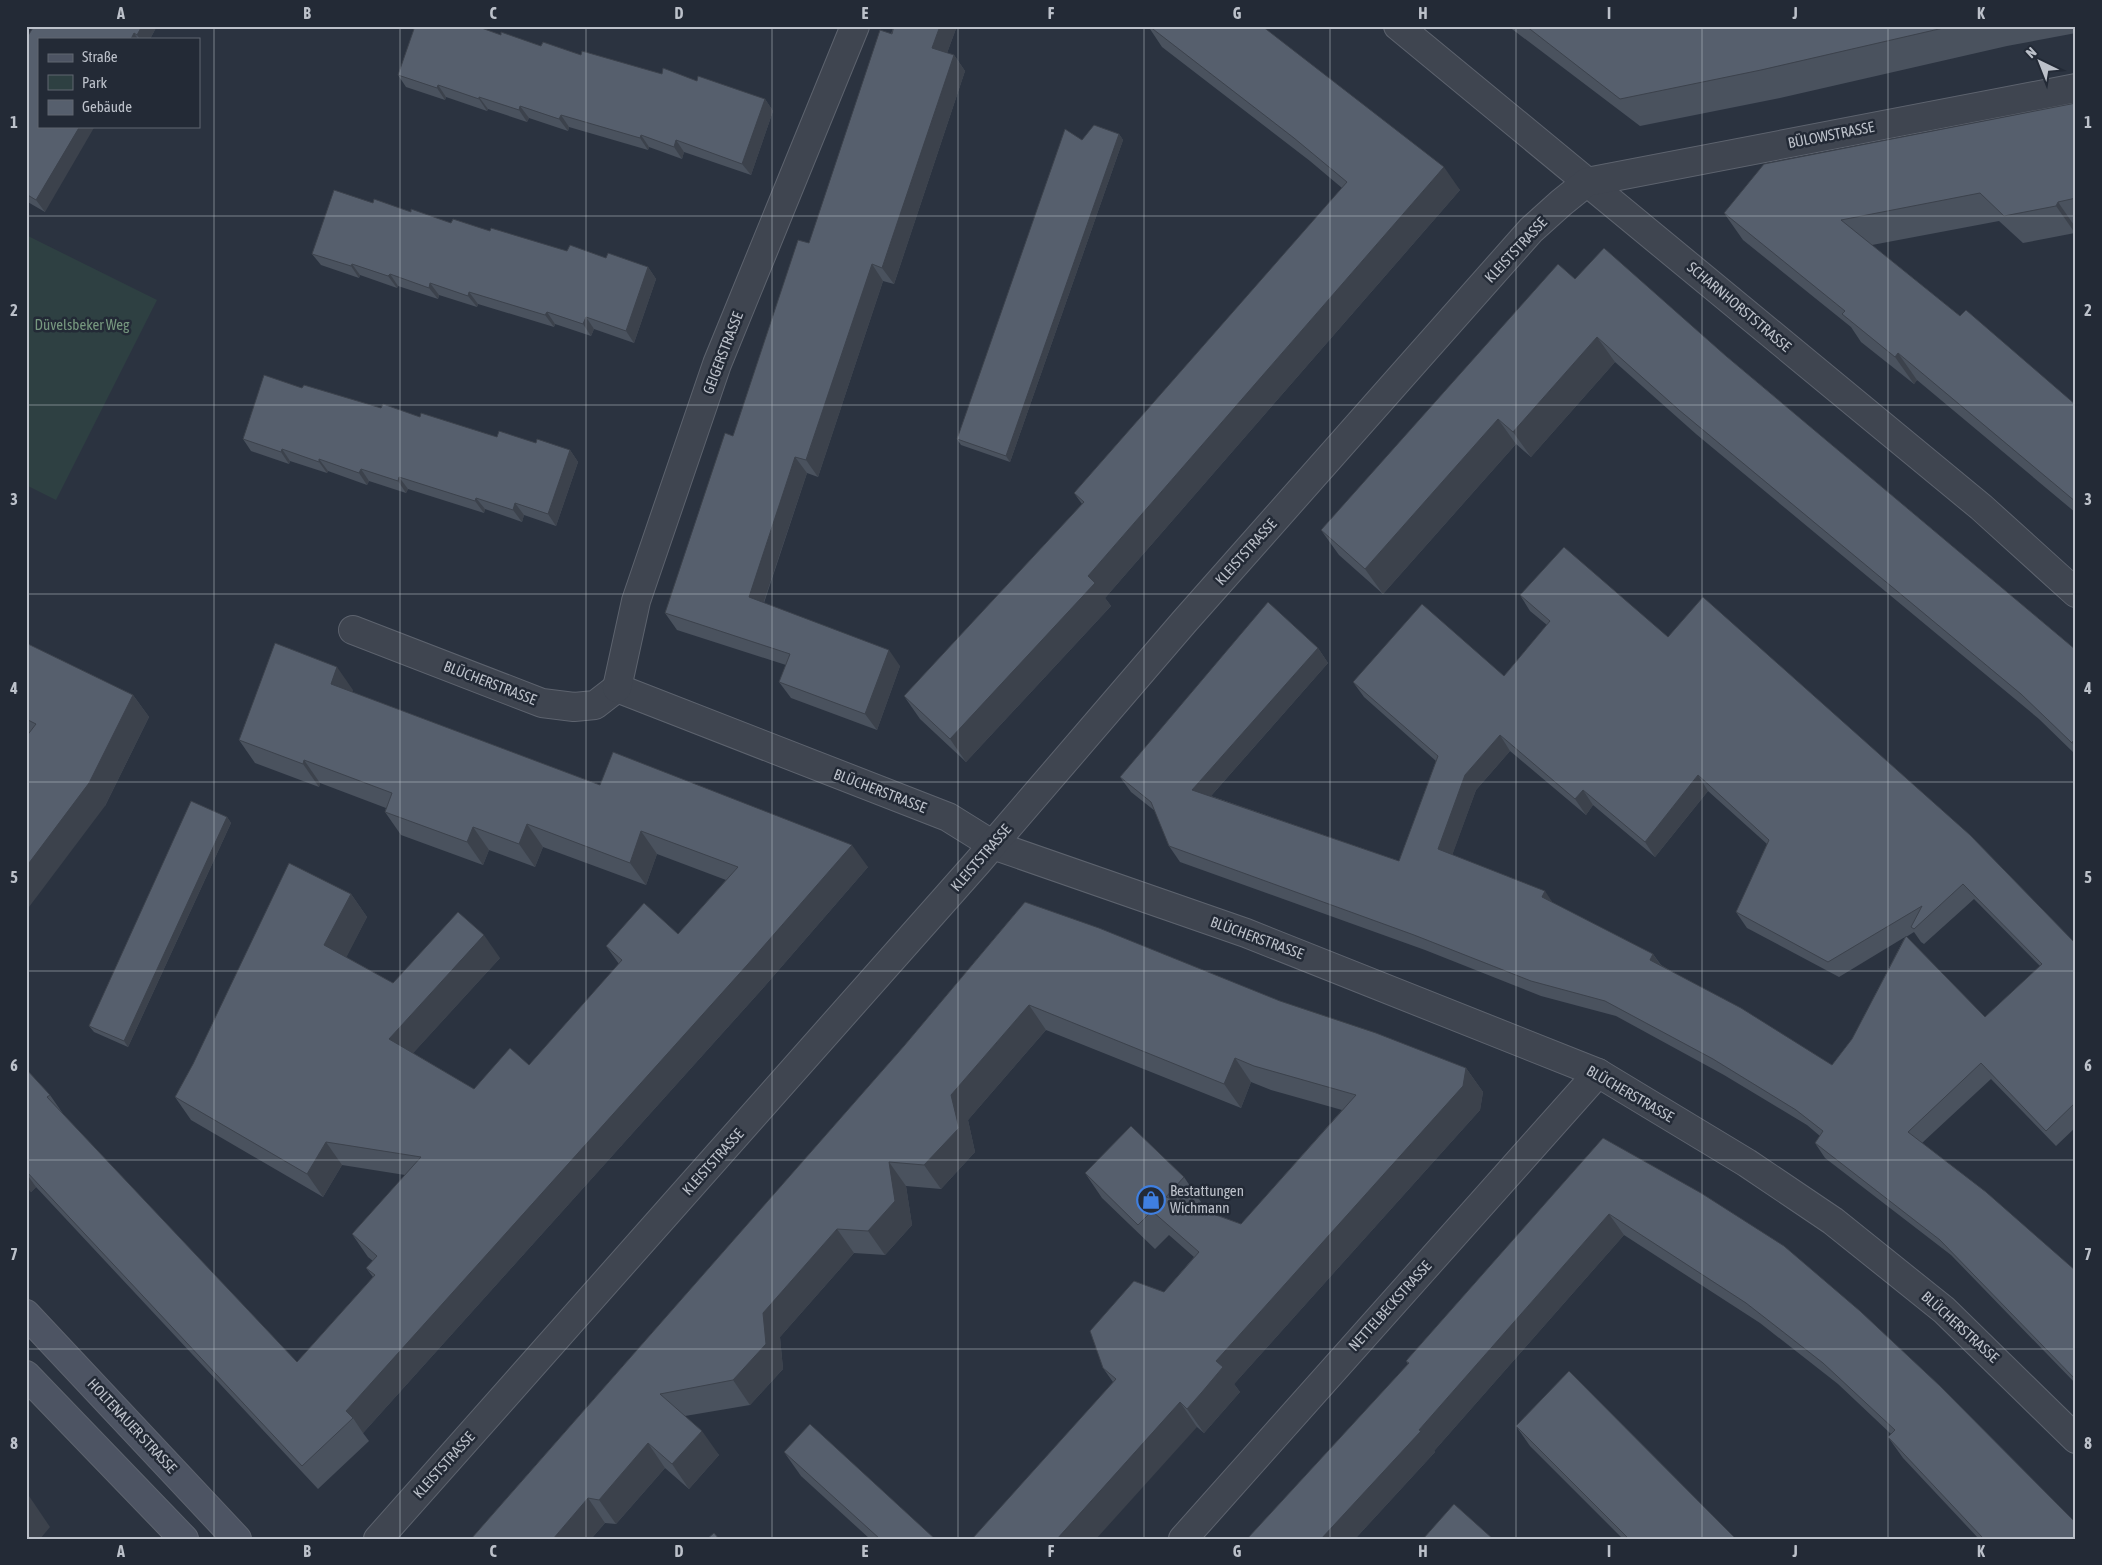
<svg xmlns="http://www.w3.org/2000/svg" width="2102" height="1565" viewBox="0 0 2102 1565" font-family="'Asap Condensed',sans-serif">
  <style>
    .green { fill: #2e4042 }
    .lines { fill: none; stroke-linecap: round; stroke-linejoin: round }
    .minor-casing { stroke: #5d636e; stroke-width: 30 }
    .secondary-casing { stroke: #5d636e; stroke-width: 30 }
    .minor { stroke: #3f4550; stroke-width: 28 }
    .secondary { stroke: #4d5463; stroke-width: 28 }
    .wall { fill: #4a525e; fill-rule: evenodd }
    .shaded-wall { fill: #3c424c }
    .building { fill: #565f6d; stroke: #3c424c; fill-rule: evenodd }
    .grid { fill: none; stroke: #bcc1ca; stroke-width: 1; stroke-opacity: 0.55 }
    .labels { text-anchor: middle; stroke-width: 5; stroke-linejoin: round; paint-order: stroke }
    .street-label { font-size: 15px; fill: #bcc1ca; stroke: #232a36 }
    .park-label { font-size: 15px; fill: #76987f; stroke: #232a36 }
    .poi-label { font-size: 15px; fill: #bcc1ca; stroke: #232a36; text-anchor: start }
    .neatline { fill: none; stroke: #bcc1ca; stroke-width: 2 }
    .grid-label { font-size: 16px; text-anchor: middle; font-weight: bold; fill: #bcc1ca }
  </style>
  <rect width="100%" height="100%" fill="#2b3340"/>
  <path class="green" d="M 26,235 L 157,300 L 56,500 L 26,485 Z"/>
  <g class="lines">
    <defs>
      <g id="minor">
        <path d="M 1398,26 L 1981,507 L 2076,593"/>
        <path d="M 353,630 L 542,703 L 574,707 L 595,705 L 617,688"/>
        <path d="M 617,688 L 948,817 L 993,845 L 1246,933 L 1598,1073 L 1747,1163 L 1833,1221 L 1944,1310 L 2076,1439"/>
        <path d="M 617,688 L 636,601 L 717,364 L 855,26"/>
        <path d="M 378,1539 L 977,863 L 1184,622 L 1531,230 L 1561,203 L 1587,182 L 2076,88"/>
        <path d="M 1183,1539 L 1598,1073"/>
      </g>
      <g id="secondary">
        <path d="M 26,1314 L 237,1539"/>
        <path d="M 26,1375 L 184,1539"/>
      </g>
    </defs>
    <use href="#minor" class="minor-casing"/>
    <use href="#secondary" class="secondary-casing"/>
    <use href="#minor" class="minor"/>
    <use href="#secondary" class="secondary"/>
  </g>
  <g class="wall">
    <path d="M 34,26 L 157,26 L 150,39 L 39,39 L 45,212 L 26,201 L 26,39 Z"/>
    <path d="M 894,26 L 957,26 L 947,53 L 954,55 L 965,71 L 894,284 L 883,281 L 818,477 L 807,473 L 764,603 L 900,666 L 877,730 L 791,698 L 779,682 L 786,665 L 677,630 L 665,613 L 733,436 Z"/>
    <path d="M 1148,26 L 1262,26 L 1460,190 L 1105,598 L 1111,606 L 966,762 L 920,719 L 904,696 L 1082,504 L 1074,493 L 1342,188 L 1310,161 L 1162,47 Z"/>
    <path d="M 1508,26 L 2076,26 L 2076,33 L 2007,46 L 1780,98 L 1640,126 Z"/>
    <path d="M 501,35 L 541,46 L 581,55 L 662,74 L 697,81 L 765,99 L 773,111 L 751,175 L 684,152 L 682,159 L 649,147 L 648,150 L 569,127 L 568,131 L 529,118 L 527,122 L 488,109 L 487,111 L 446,97 L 445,100 L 406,87 L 398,75 Z"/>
    <path d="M 2076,103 L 2076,231 L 2075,233 L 2023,243 L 1999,221 L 1872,245 L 1960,316 L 2076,405 L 2076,513 L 1917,380 L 1914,384 L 1861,342 L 1851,327 L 1743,240 L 1724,213 Z"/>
    <path d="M 1119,134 L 1123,140 L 1010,462 L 961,445 L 957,439 L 1082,140 Z"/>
    <path d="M 373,203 L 411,212 L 451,223 L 490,231 L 567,251 L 606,258 L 648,267 L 656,279 L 634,343 L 594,329 L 591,336 L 555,324 L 554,327 L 478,304 L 477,307 L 439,295 L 438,299 L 398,286 L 397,288 L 360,275 L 359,278 L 321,265 L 312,254 Z"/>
    <path d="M 1575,279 L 1726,356 L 2076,650 L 2076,755 L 2039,719 L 1696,434 L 1615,362 L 1531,457 L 1516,444 L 1383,594 L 1339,555 L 1321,530 Z"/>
    <path d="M 302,388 L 381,408 L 420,417 L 497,437 L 570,450 L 578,462 L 556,526 L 524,515 L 522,522 L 485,509 L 484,513 L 408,489 L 406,493 L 369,481 L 367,485 L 328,471 L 327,473 L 290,461 L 289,464 L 251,451 L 243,439 Z"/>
    <path d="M 1520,595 L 1668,637 L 2076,944 L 2076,1127 L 2056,1146 L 1991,1079 L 1922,1143 L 2076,1271 L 2076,1384 L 1951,1255 L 1825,1158 L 1815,1143 L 1820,1136 L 1807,1125 L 1724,1075 L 1616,1016 L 1541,996 L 1425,950 L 1180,862 L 1169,846 L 1155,811 L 1131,792 L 1120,777 L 1318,648 L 1328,663 L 1211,796 L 1399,861 L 1436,761 L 1364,697 L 1353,682 L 1504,676 L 1547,625 L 1530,611 ZM 1510,751 L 1586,815 L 1593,805 L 1655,857 L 1708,791 L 1767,844 L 1736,912 L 1747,928 L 1839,977 L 1905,937 L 1852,1039 L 1832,1065 L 1661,965 L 1653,954 L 1553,903 L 1452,855 L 1476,790 ZM 1974,899 L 2040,966 L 1985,1017 L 1906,937 L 1914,932 L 1921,942 L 1924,944 Z"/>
    <path d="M 26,643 L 133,695 L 149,717 L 105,806 L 26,734 Z"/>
    <path d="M 353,690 L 352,692 L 600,785 L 868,867 L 764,987 L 363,1433 L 369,1441 L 318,1489 L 36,1187 L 31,1192 L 26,1186 L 26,1069 L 50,1095 L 66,1118 L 297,1362 L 373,1277 L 366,1268 L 373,1261 L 368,1257 L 352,1234 L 405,1175 L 342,1165 L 323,1197 L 191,1120 L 175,1097 L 351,894 L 367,917 L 346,957 L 393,983 L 500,958 L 413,1053 L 474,1089 L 529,1065 L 619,964 L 606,946 L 678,934 L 726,880 L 657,854 L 646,885 L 543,847 L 535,867 L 489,850 L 483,865 L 401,835 L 385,812 L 386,808 L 320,783 L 319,787 L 255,763 L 239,740 Z"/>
    <path d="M 227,817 L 231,823 L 128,1047 L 94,1032 L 89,1026 Z"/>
    <path d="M 1025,902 L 1280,1001 L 1466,1068 L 1483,1092 L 1480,1110 L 1234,1384 L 1240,1392 L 1204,1433 L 1197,1427 L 1113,1382 L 1103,1368 L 1164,1292 L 1194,1257 L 1169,1235 L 1155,1249 L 1102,1198 L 1085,1173 L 1184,1177 L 1201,1202 L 1196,1207 L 1241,1224 L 1342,1110 L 1271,1090 L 1251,1082 L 1241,1108 L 1046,1030 L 968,1120 L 975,1152 L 941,1189 L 906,1186 L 912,1225 L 885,1255 L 854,1253 L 780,1337 L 783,1369 L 750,1405 L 685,1416 L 719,1455 L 689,1489 L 665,1468 L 616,1524 L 605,1523 L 591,1539 L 471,1539 L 904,1046 Z"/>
    <path d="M 1603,1138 L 2076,1539 L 1979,1539 L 1903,1458 L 1888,1437 L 1891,1434 L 1838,1384 L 1760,1323 L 1624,1235 L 1434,1451 L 1435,1452 L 1355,1539 L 1247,1539 L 1408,1364 L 1406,1361 Z"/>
    <path d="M 1516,1426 L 1736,1539 L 1623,1539 L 1530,1446 Z"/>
    <path d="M 784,1452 L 935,1539 L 870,1539 L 801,1476 Z"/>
  </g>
  <g class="shaded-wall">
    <path d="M 142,26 L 157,26 L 150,39 L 140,39 L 137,35 Z"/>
    <path d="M 940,26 L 957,26 L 943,64 L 932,48 Z"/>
    <path d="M 134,33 L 138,39 L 131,39 Z"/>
    <path d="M 954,55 L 965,71 L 894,284 L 882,268 Z"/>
    <path d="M 438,85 L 446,97 L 445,100 L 437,88 Z"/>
    <path d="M 479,97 L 488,109 L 487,111 L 479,99 Z"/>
    <path d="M 765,99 L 773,111 L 751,175 L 742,164 Z"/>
    <path d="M 520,106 L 529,118 L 527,122 L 519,110 Z"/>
    <path d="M 561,115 L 569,127 L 568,131 L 559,119 Z"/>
    <path d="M 80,126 L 95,126 L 45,212 L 36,200 Z"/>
    <path d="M 1119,134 L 1123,140 L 1010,462 L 1006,456 Z"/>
    <path d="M 641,135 L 649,147 L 648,150 L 640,138 Z"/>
    <path d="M 676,140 L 684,152 L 682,159 L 674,147 Z"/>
    <path d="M 1444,167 L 1460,190 L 1105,598 L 1111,606 L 966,762 L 950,739 L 1088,576 Z"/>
    <path d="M 2058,202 L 2076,228 L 2076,231 L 2075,233 L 2056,206 Z"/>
    <path d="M 352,264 L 360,275 L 359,278 L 351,266 Z"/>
    <path d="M 872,264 L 883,281 L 818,477 L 806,460 Z"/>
    <path d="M 648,267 L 656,279 L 634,343 L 626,331 Z"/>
    <path d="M 390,274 L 398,286 L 397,288 L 388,276 Z"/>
    <path d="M 430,283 L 439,295 L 438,299 L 429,288 Z"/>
    <path d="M 469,292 L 478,304 L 477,307 L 468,296 Z"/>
    <path d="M 547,312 L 555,324 L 554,327 L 545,315 Z"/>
    <path d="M 586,317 L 594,329 L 591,336 L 583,324 Z"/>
    <path d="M 1597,337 L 1615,362 L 1531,457 L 1513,432 Z"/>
    <path d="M 1898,353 L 1917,380 L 1914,384 L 1895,357 Z"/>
    <path d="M 1498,419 L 1516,444 L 1383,594 L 1365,569 Z"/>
    <path d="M 282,449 L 290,461 L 289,464 L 281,452 Z"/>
    <path d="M 570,450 L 578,462 L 556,526 L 548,514 Z"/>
    <path d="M 795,457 L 807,473 L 760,613 L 749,597 Z"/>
    <path d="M 319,459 L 328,471 L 327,473 L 319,462 Z"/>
    <path d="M 361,469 L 369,481 L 367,485 L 359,473 Z"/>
    <path d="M 399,477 L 408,489 L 406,493 L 398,481 Z"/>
    <path d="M 476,498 L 485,509 L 484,513 L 475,501 Z"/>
    <path d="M 515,503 L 524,515 L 522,522 L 513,510 Z"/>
    <path d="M 1318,648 L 1328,663 L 1203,805 L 1192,790 Z"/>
    <path d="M 889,650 L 900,666 L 877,730 L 865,714 Z"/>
    <path d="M 337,667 L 353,690 L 347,707 L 331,684 Z"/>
    <path d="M 133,695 L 149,717 L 105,806 L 26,911 L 26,867 Z"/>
    <path d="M 1500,735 L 1510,751 L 1476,790 L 1449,864 L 1438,849 L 1465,775 Z"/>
    <path d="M 2073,741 L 2076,746 L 2076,749 L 2072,743 Z"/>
    <path d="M 304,760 L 320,783 L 319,787 L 303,764 Z"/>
    <path d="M 1698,775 L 1708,791 L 1655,857 L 1645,842 Z"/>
    <path d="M 1583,790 L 1593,805 L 1586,815 L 1575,799 Z"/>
    <path d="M 227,817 L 231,823 L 128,1047 L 124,1041 Z"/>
    <path d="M 527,824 L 543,847 L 535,867 L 519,844 Z"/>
    <path d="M 473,827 L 489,850 L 483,865 L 467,842 Z"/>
    <path d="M 641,831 L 657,854 L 646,885 L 630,863 Z"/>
    <path d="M 852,845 L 868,867 L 764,987 L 363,1433 L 353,1418 L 346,1411 Z"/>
    <path d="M 1545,891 L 1555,906 L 1542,897 Z"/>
    <path d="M 351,894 L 367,917 L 341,968 L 324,945 Z"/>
    <path d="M 484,935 L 500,958 L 405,1062 L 389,1039 Z"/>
    <path d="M 1653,954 L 1663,969 L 1650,960 Z"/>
    <path d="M 1029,1005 L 1046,1030 L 968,1120 L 975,1152 L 941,1189 L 924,1165 L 951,1095 Z"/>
    <path d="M 1235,1058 L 1251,1082 L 1241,1108 L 1224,1084 Z"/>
    <path d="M 1466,1068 L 1483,1092 L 1480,1110 L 1234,1384 L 1240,1392 L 1204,1433 L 1187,1409 L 1216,1361 Z"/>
    <path d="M 326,1142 L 342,1165 L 323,1197 L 307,1174 Z"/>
    <path d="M 889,1162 L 906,1186 L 912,1225 L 885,1255 L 868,1231 Z"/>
    <path d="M 26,1173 L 36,1187 L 31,1192 L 26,1185 Z"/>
    <path d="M 1609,1214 L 1624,1235 L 1434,1451 L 1435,1452 L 1355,1539 L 1321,1539 L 1419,1430 Z"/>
    <path d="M 837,1229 L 854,1253 L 780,1337 L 783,1369 L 750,1405 L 733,1380 L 763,1313 Z"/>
    <path d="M 1180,1402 L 1197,1427 L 1096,1539 L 1057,1539 Z"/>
    <path d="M 702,1431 L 719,1455 L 689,1489 L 672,1464 Z"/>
    <path d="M 648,1443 L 665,1468 L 616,1524 L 599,1500 Z"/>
    <path d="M 29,1496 L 50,1527 L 40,1539 L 26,1539 L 26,1499 Z"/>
    <path d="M 588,1498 L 605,1523 L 591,1539 L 553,1539 Z"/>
  </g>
  <g class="building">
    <path d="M 34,26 L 142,26 L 137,35 L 134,33 L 131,39 L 39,39 L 39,126 L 80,126 L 36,200 L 26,194 L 26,39 Z"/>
    <path d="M 415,26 L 476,26 L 501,35 L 501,32 L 541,46 L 543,42 L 581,55 L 582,51 L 662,74 L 663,68 L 697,81 L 698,76 L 765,99 L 742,164 L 676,140 L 674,147 L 641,135 L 640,138 L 561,115 L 559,119 L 520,106 L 519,110 L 479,97 L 479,99 L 438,85 L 437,88 L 398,75 Z"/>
    <path d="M 894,26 L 940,26 L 932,48 L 954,55 L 882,268 L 872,264 L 806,460 L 795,457 L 749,597 L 889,650 L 865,714 L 779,682 L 790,654 L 665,613 L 725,433 L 733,436 L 798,240 L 809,243 L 880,30 L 892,34 Z"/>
    <path d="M 1149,26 L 1262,26 L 1444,167 L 1088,576 L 1095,583 L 950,739 L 904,696 L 1084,502 L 1074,493 L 1347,182 L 1294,138 Z"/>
    <path d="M 1526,26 L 1952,26 L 1761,70 L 1620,99 Z"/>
    <path d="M 2076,103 L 2076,198 L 2058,202 L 2056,206 L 2004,216 L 1980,193 L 1841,220 L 1960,316 L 1966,310 L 2076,405 L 2076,502 L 1898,353 L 1895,357 L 1842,314 L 1845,311 L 1724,213 L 1764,164 Z"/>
    <path d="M 1094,125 L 1119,134 L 1006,456 L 957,439 L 1065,129 L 1082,140 Z"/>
    <path d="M 334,190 L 373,203 L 374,199 L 411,212 L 411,209 L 451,223 L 453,219 L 490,231 L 491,228 L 567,251 L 570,245 L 606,258 L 608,253 L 648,267 L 626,331 L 586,317 L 583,324 L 547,312 L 545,315 L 469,292 L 468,296 L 430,283 L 429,288 L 390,274 L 388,276 L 352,264 L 351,266 L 312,254 Z"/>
    <path d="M 1604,248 L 1726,356 L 2076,650 L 2076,744 L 2073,741 L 2072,743 L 2021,694 L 1679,410 L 1597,337 L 1513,432 L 1498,419 L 1365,569 L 1321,530 L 1558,264 L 1575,279 Z"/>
    <path d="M 264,375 L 302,388 L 304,385 L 381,408 L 383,404 L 420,417 L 421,413 L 497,437 L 499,431 L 536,443 L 537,439 L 570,450 L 548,514 L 515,503 L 513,510 L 476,498 L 475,501 L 399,477 L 398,481 L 361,469 L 359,473 L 319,459 L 319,462 L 282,449 L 281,452 L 243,439 Z"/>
    <path d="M 1564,547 L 1668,637 L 1703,597 L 1970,835 L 2076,944 L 2076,1102 L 2046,1131 L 1981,1063 L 1908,1132 L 1986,1192 L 2076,1271 L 2076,1380 L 1940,1240 L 1815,1143 L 1823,1131 L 1796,1110 L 1713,1059 L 1605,1001 L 1531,981 L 1414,935 L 1169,846 L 1151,802 L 1120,777 L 1268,602 L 1318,648 L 1192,790 L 1399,861 L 1438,756 L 1353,682 L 1422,604 L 1504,676 L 1550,621 L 1520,595 ZM 1500,735 L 1575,799 L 1583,790 L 1645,842 L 1698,775 L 1769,840 L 1736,912 L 1828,962 L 1922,906 L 1911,927 L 1914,929 L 1963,884 L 2042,964 L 1985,1017 L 1906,936 L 1852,1039 L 1832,1065 L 1741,1008 L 1650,960 L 1653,954 L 1542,897 L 1545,891 L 1438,849 L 1465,775 Z"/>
    <path d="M 26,643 L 133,695 L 89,783 L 26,867 L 26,737 L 36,724 L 26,719 Z"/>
    <path d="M 275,643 L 337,667 L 331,684 L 600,785 L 613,752 L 852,845 L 748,964 L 346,1411 L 353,1418 L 302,1466 L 26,1171 L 26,1069 L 50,1095 L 47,1097 L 297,1362 L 375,1275 L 366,1268 L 377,1256 L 352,1234 L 421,1157 L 326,1142 L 307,1174 L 175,1097 L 193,1064 L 289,863 L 351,894 L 324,945 L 393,983 L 458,912 L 484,935 L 389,1039 L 474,1089 L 510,1048 L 529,1065 L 622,960 L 606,946 L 644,903 L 678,934 L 738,867 L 641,831 L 630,863 L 527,824 L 519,844 L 473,827 L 467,842 L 385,812 L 392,793 L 304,760 L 303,764 L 239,740 Z"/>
    <path d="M 191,801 L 227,817 L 124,1041 L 89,1026 Z"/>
    <path d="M 1025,902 L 1099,928 L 1280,1001 L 1376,1033 L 1466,1068 L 1463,1086 L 1216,1361 L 1223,1367 L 1202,1392 L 1187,1409 L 1180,1402 L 1057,1539 L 972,1539 L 1116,1379 L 1103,1368 L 1090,1331 L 1134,1281 L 1164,1292 L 1199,1252 L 1152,1211 L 1138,1225 L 1085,1173 L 1131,1126 L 1184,1177 L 1166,1197 L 1241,1224 L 1356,1095 L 1254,1066 L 1235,1058 L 1224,1084 L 1029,1005 L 951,1095 L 959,1128 L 924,1165 L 889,1162 L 895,1201 L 868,1231 L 837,1229 L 763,1313 L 766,1344 L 733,1380 L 660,1394 L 702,1431 L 672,1464 L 648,1443 L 599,1500 L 588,1498 L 553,1539 L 471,1539 L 904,1046 Z"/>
    <path d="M 1603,1138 L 1701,1193 L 1784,1246 L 1860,1311 L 1940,1386 L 2076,1523 L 2076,1539 L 1981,1539 L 1982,1537 L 1888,1437 L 1895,1430 L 1823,1363 L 1746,1303 L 1609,1214 L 1419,1430 L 1421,1431 L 1321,1539 L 1247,1539 L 1409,1363 L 1406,1361 Z"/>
    <path d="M 1569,1371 L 1736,1539 L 1629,1539 L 1516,1426 Z"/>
    <path d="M 810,1424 L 935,1539 L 880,1539 L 784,1452 Z"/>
    <path d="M 1454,1504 L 1493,1539 L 1423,1539 Z"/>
    <path d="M 714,1533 L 719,1539 L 707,1539 Z"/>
  </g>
  <path class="grid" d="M 214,26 L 214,1539M 400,26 L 400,1539M 586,26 L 586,1539M 772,26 L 772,1539M 958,26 L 958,1539M 1144,26 L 1144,1539M 1330,26 L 1330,1539M 1516,26 L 1516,1539M 1702,26 L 1702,1539M 1888,26 L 1888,1539M 26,216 L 2076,216M 26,405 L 2076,405M 26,594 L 2076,594M 26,782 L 2076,782M 26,971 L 2076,971M 26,1160 L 2076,1160M 26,1349 L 2076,1349"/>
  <defs>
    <symbol id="shop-ring" viewBox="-11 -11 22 22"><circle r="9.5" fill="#232a36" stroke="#3f7fe0" stroke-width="1.5"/><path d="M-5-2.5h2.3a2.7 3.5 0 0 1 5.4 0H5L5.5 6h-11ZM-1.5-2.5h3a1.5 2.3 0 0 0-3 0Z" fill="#3f7fe0"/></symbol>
  </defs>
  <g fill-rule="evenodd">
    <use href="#shop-ring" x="1135" y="1184" width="32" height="32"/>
  </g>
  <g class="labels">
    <g class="street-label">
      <text transform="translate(1831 135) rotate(-11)" y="5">BÜLOWSTRASSE</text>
      <text transform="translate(1516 250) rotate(-47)" y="5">KLEISTSTRASSE</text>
      <text transform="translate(1739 307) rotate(40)" y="5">SCHARNHORSTSTRASSE</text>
      <text transform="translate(723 353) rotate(-69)" y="5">GEIGERSTRASSE</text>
      <text transform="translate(1246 552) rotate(-48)" y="5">KLEISTSTRASSE</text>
      <text transform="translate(490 683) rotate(21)" y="5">BLÜCHERSTRASSE</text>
      <text transform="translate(880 791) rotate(21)" y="5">BLÜCHERSTRASSE</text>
      <text transform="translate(981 858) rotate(-49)" y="5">KLEISTSTRASSE</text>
      <text transform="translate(1257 938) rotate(20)" y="5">BLÜCHERSTRASSE</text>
      <text transform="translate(1630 1094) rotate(30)" y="5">BLÜCHERSTRASSE</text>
      <text transform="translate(713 1162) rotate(-48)" y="5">KLEISTSTRASSE</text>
      <text transform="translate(1390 1306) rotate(-48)" y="5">NETTELBECKSTRASSE</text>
      <text transform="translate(1960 1327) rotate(42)" y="5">BLÜCHERSTRASSE</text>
      <text transform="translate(132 1426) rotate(47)" y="5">HOLTENAUER STRASSE</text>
      <text transform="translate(444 1465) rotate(-48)" y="5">KLEISTSTRASSE</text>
    </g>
    <g class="park-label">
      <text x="82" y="330">Düvelsbeker Weg</text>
    </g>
    <g class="poi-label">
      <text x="1170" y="1196">Bestattungen<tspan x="1170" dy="17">Wichmann</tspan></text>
    </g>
  </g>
  <rect width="2102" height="1565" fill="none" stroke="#232a36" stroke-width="55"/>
  <rect x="38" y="38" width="162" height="90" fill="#232a36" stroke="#606671"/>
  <rect x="48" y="54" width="25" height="8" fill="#4d5463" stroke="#606671"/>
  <text x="82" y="62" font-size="15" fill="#bcc1ca">Straße</text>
  <rect x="48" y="75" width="25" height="15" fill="#2e4042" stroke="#606671"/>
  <text x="82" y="88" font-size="15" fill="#bcc1ca">Park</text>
  <rect x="48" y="100" width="25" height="15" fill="#565f6d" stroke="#606671"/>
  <text x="82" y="112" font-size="15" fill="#bcc1ca">Gebäude</text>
  <g transform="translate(2040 62) rotate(317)" stroke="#232a36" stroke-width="4" paint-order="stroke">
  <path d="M0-4L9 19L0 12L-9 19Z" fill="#bcc1ca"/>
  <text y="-8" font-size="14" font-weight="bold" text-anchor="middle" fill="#bcc1ca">N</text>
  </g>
  <rect x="28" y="28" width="2046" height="1510" class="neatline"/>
  <g class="grid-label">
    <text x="121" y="19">A</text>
    <text x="307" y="19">B</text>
    <text x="493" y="19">C</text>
    <text x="679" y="19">D</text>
    <text x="865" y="19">E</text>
    <text x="1051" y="19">F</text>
    <text x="1237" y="19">G</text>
    <text x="1423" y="19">H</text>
    <text x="1609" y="19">I</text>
    <text x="1795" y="19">J</text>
    <text x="1981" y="19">K</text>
    <text x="14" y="128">1</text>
    <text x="2088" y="128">1</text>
    <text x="14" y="316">2</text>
    <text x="2088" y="316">2</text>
    <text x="14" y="505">3</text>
    <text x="2088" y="505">3</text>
    <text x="14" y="694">4</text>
    <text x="2088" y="694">4</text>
    <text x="14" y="883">5</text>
    <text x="2088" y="883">5</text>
    <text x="14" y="1071">6</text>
    <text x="2088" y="1071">6</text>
    <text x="14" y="1260">7</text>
    <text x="2088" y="1260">7</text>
    <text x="14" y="1449">8</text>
    <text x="2088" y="1449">8</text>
    <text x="121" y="1557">A</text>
    <text x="307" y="1557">B</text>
    <text x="493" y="1557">C</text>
    <text x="679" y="1557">D</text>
    <text x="865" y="1557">E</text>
    <text x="1051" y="1557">F</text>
    <text x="1237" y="1557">G</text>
    <text x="1423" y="1557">H</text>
    <text x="1609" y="1557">I</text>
    <text x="1795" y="1557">J</text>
    <text x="1981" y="1557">K</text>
  </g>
</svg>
